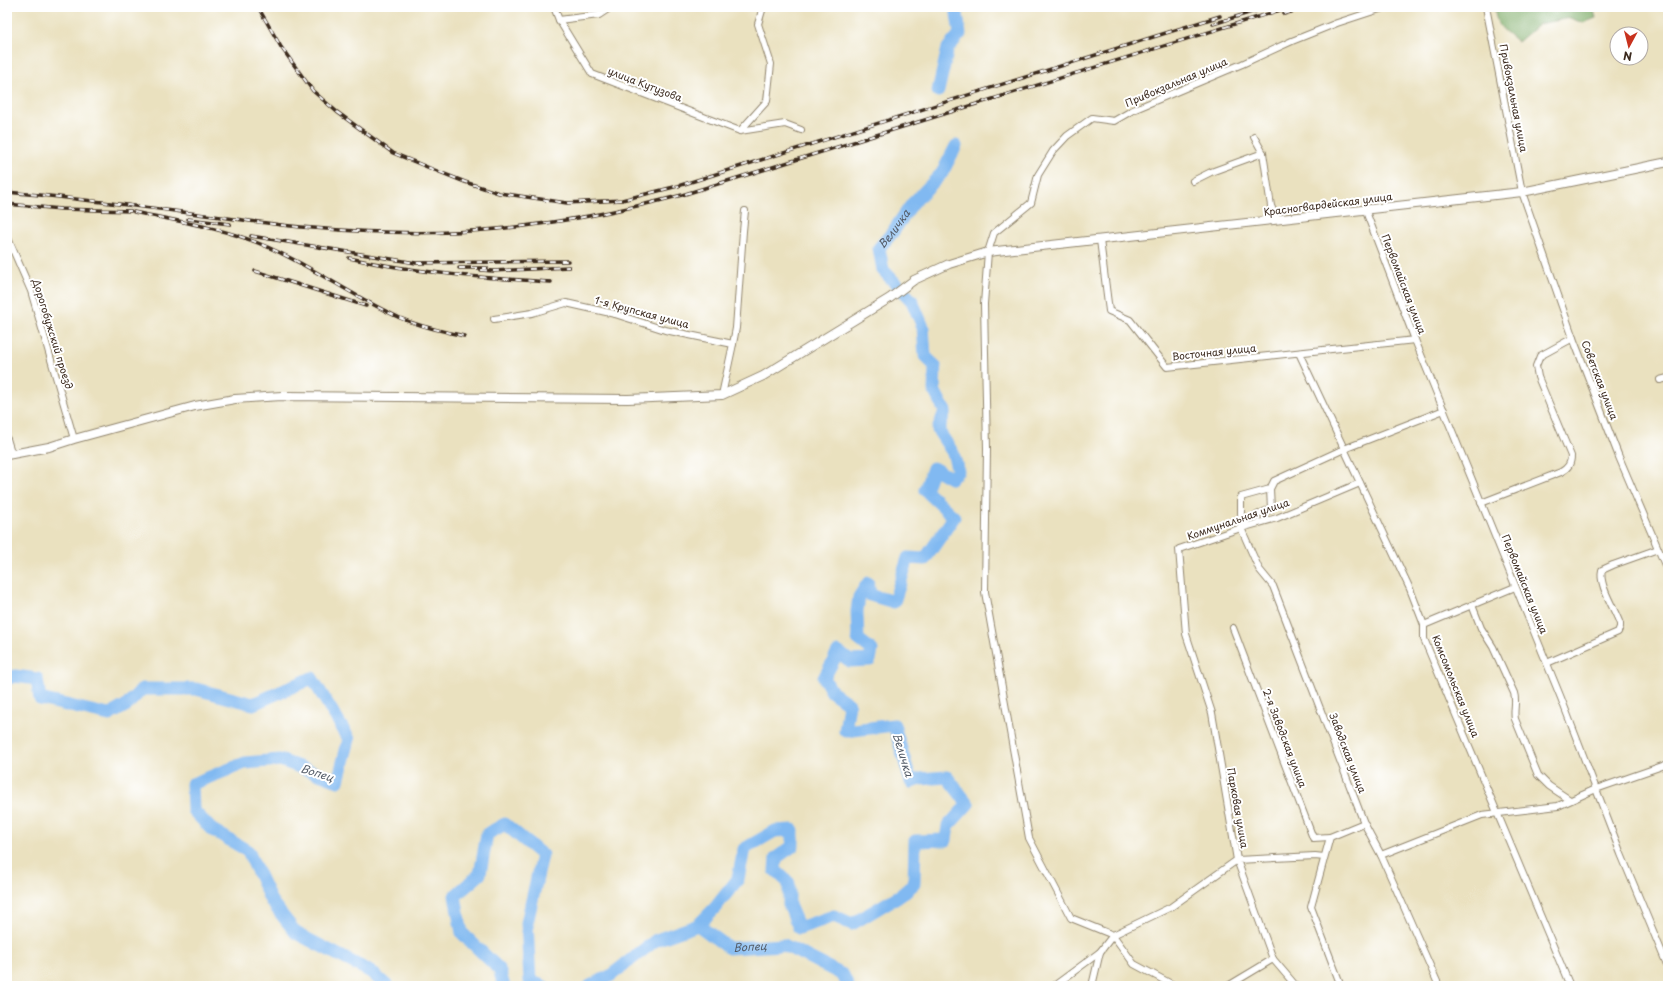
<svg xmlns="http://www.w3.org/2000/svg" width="1675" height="993" viewBox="0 0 1675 993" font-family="'Playpen Sans',sans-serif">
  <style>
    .forest { fill: #7aaa64; stroke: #5a6a41 }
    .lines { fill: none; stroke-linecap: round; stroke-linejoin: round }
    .river { stroke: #81b9f1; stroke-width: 13 }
    .minor-casing { stroke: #92866e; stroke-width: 8 }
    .tertiary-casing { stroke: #92866e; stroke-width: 10 }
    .minor { stroke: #fff; stroke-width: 6 }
    .tertiary { stroke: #fff; stroke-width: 8 }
    .rail-casing { stroke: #3b2a1e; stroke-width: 3.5 }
    .rail { stroke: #fff; stroke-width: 2; stroke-dasharray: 6; stroke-linecap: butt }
    .labels { text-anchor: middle; stroke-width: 4; stroke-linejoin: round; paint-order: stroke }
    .street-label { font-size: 10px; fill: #3b2a1e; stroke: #fff }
    .water-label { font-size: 11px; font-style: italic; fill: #545c68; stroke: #fff }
  </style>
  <rect width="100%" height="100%" fill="#fff"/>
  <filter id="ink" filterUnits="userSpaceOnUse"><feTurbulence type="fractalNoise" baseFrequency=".025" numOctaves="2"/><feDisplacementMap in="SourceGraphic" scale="8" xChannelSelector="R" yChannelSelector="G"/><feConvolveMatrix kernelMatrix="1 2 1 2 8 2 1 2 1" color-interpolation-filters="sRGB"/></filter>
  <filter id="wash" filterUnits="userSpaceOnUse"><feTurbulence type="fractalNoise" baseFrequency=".012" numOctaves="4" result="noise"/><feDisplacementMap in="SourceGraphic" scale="16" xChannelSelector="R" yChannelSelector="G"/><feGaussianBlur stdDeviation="0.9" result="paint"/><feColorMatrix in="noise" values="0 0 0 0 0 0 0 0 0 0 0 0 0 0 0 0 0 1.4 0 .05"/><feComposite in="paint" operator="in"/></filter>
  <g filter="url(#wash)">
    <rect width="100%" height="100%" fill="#eae1bf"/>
    <path class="forest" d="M 1495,7 L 1593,7 L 1596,18 L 1583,23 L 1570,18 L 1539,24 L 1518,42 C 1505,31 1494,26 1495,7 Z"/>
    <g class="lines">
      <g class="river">
        <path d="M 938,91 L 948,48 L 960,34 L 956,7"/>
        <path d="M 7,679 L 15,676 L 37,679 L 40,699 L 109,715 L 127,705 L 142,689 L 196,689 L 253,704 L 312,678 L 349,739 L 338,781 L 280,760 L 245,763 L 192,784 L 193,810 L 211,829 L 248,851 L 271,901 L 296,933 L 371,972 L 387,986"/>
        <path id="s1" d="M 698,925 L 714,909 L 738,879 L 744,849 L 775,831 L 793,830 L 793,846 L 776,858 L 775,870 L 789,883 L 789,905 L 799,928 L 834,916 L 852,924 L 902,894 L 914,884 L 915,841 L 946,840 L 948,826 L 968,804 L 947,777 L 920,779 L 911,782 L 894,725 L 845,731 L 849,704 L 832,692 L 824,678 L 838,652 L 850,661 L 870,660 L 872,650 L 858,639 L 857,611 L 859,597 L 868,583 L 870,595 L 894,602 L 908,558 L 925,559 L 954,517 L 925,490 L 933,468 L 951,478 L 958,471 L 953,453 L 938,430 L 945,411 L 934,390 L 935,366 L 925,356 L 923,327 L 912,301 L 883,270 L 879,248 L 892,233 L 912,204 L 942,173 L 956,146"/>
        <path d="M 504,986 L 499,969 L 462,933 L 455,896 L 480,874 L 487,834 L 505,824 L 542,855 L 527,923 L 530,981 L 543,986"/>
        <path id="s2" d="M 590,986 L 610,976 L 656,940 L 698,925 L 729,948 L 784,945 L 843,975 L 848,986"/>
      </g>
    </g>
  </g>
  <g filter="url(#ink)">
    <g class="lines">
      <defs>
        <g id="minor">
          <path d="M 554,7 L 559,20 L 592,74 L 740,131 L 785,124 L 801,130"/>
          <path d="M 1486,7 L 1522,192 L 1573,338 L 1619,457 L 1668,572"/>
          <path d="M 559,20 L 599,15 L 611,7"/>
          <path d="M 740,131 L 767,101 L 771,64 L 758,24 L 763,7"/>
          <path d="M 1254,137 L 1263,153 L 1271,206 L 1277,219"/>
          <path d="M 1193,181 L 1211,172 L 1263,153"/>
          <path d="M 1365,209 L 1415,340 L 1561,698 L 1621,854 L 1668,967"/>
          <path d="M 7,236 L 31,291 L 74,439"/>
          <path d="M 1100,240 L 1109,311 L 1130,320 L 1167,367 L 1415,340"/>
          <path d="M 494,319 L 532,313 L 566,303 L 615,314 L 665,330 L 733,344 L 722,395"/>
          <path d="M 733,344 L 736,328 L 743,231 L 745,211"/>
          <path d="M 1299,353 L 1410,589 L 1424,625 L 1424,639 L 1570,986"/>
          <path d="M 1660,380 L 1668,378"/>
          <path d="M 7,439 L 12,455"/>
          <path d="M 1270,489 L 1271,509 L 1248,519 L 1241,528 L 1241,497 L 1270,489 L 1274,481 L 1344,449 L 1444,410"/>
          <path d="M 1481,503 L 1561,472 C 1568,468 1571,464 1571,456 L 1538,377 L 1536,366 L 1540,356 L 1573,338"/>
          <path d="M 1241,528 L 1259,569 L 1273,586 L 1364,823 L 1381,855 L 1439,986"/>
          <path d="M 1472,605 L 1481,628 L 1493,647 L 1514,693 C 1517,702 1513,710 1515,719 L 1538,775 L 1549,786 L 1570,800"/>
          <path d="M 1424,625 L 1515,587"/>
          <path d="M 1233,628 L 1313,838 L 1330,837"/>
          <path d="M 1547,663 L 1618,632 L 1620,627 L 1620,624 C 1615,609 1598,585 1602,570 L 1613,565 L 1658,549"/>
          <path d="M 1381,855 L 1482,815 L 1558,806 L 1596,789 L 1668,764"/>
          <path d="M 1054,986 L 1100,952"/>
          <path d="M 1092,986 L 1100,952 L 1113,935 L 1171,907 L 1237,860 L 1212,713 L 1186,634 L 1179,549 L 1241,528 L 1277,518 L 1360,483"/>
          <path d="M 1175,986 L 1134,964 L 1113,935 L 1071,918 L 1029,838 L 985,592 L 987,449 L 984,304 L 988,252 L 994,233 L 1031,203 L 1038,175 L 1053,151 L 1067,136 L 1092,118 L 1114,121 L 1133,110 L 1242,64 L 1292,41 L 1337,23 L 1386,7"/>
          <path d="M 1228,986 L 1273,959"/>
          <path d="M 1296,986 L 1273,959 L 1237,860 L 1315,856 L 1324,857"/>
          <path d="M 1341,986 L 1311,907 L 1330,837 L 1364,823"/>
        </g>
        <path id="tertiary" d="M 7,455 L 49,447 L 74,439 L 195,406 L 235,399 L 282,396 L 628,399 L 722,395 L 763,376 L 890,298 L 914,280 L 949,264 L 988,252 L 1522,192 L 1668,162"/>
      </defs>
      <use href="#minor" class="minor-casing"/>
      <use href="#tertiary" class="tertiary-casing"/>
      <use href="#minor" class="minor"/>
      <use href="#tertiary" class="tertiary"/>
      <defs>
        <g id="rail">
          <path d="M 258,7 L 281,47 L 313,91 L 337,112 L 393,153 L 432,169 L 465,182 L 499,193 L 567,203 L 622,200 L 678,186 L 1220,16"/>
          <path d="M 1284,14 L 1307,7"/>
          <path d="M 1213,24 L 1268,7"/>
          <path d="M 7,192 C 78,198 150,208 221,217 C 251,221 282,226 313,228 C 373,233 436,235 497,229 C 560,223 621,211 682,195 L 1290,7"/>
          <path d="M 7,204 L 61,209 L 131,211"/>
          <path d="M 134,212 C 175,221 219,227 258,243 C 308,263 351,296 400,318 C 421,327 443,331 464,336"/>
          <path d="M 188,219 L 230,224"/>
          <path d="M 251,236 L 416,263 L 568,261"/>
          <path d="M 349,258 C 416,273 484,278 551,282"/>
          <path d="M 459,268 L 487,268"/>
          <path d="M 481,270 L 493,271 L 569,267"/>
          <path d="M 255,271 L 366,306"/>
        </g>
      </defs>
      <use href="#rail" class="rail-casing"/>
      <use href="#rail" class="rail"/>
    </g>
  </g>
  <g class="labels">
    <g class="street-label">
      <text transform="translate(1176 82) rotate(-23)" y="4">Привокзальная улица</text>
      <text transform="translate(645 84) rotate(21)" y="4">улица Кутузова</text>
      <text transform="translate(1514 98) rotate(79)" y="4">Привокзальная улица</text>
      <text transform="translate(1328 204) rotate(-7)" y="4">Красногвардейская улица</text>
      <text transform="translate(1404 284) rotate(69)" y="4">Первомайская улица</text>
      <text transform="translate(642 312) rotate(15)" y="4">1-я Крупская улица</text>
      <text transform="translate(53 334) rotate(73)" y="4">Дорогобужский проезд</text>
      <text transform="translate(1214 352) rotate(-6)" y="4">Восточная улица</text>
      <text transform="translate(1600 380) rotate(69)" y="4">Советская улица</text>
      <text transform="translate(1238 519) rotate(-19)" y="4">Коммунальная улица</text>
      <text transform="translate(1525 584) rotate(68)" y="4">Первомайская улица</text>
      <text transform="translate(1456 686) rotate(68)" y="4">Комсомольская улица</text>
      <text transform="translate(1285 738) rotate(69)" y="4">2-я Заводская улица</text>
      <text transform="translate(1348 753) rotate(69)" y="4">Заводская улица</text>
      <text transform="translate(1238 808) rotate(80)" y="4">Парковая улица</text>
    </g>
    <g class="water-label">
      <text dy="4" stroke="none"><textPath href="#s1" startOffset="1424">Величка</textPath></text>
      <text transform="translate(903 755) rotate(73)" y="4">Величка</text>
      <text transform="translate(317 773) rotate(18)" y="4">Вопец</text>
      <text dy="4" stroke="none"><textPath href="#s2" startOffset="185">Вопец</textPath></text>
    </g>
  </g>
  <rect width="1675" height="993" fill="none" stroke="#fff" stroke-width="24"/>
  <g transform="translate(1629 46) rotate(187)"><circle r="19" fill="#ffffff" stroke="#b1aaa5"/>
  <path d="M0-3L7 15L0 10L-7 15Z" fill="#c8321e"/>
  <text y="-6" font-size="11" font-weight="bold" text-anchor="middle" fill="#3b2a1e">N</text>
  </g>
</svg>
